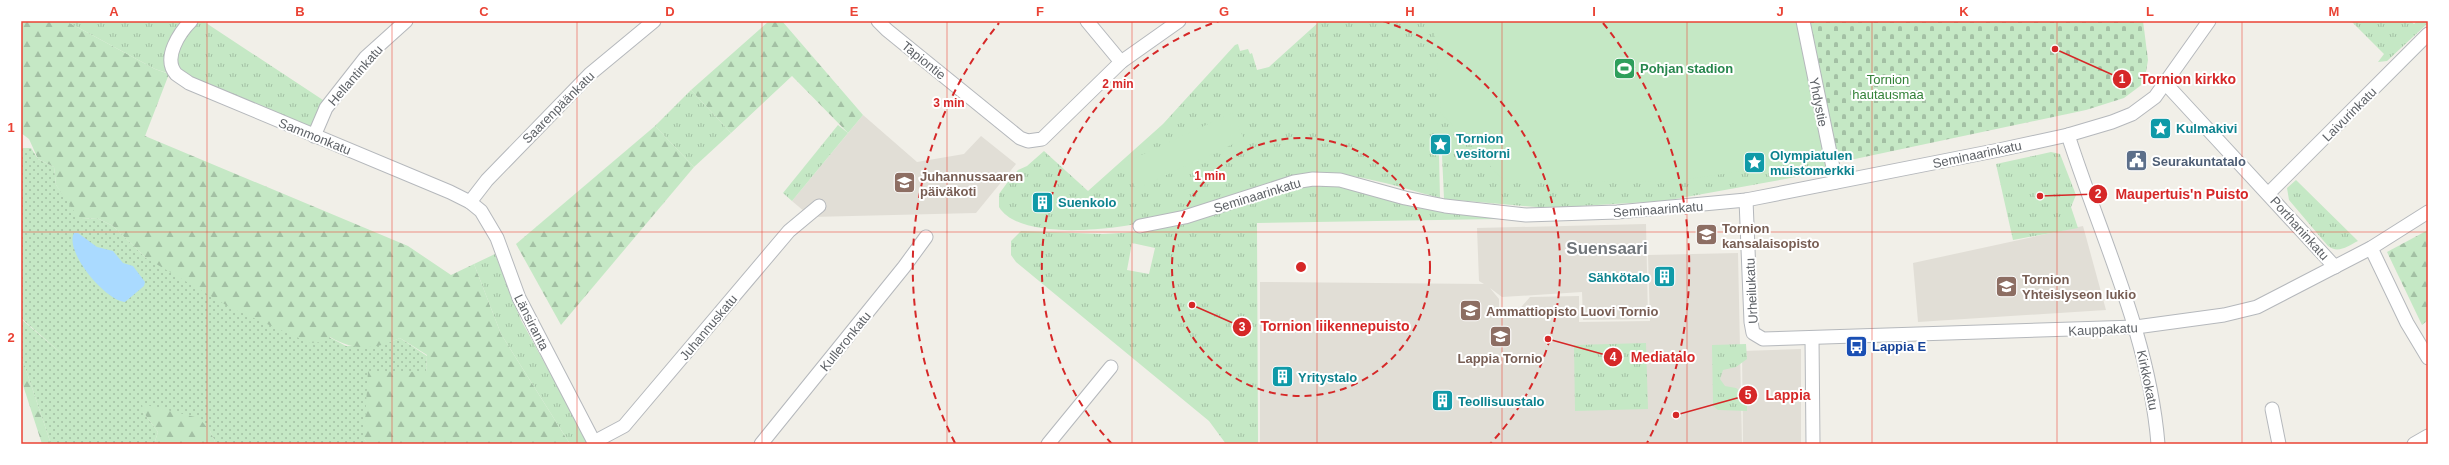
<svg xmlns="http://www.w3.org/2000/svg" width="2449" height="465" viewBox="0 0 2449 465" font-family="Helvetica,sans-serif">
  <style>
    .education { fill: #e1ded6 }
    .grass { fill: url(#grass-dots) }
    .forest { fill: url(#forest-firs) }
    .cemetery { fill: url(#cemetery-stones) }
    .park { fill: url(#park-tufts); fill-rule: evenodd }
    .pitch { fill: #c5e8c5 }
    .water { fill: #aadaff }
    .lines { fill: none; stroke-linecap: round; stroke-linejoin: round }
    .minor-casing { stroke: #b5b8bc; stroke-width: 15 }
    .minor { stroke: #fff; stroke-width: 13 }
    .grid { fill: none; stroke: #ea4335; stroke-width: 1; stroke-opacity: 0.55 }
    .ring { fill: none; stroke: #d62828; stroke-width: 2; stroke-dasharray: 7 5 }
    .labels { text-anchor: middle; stroke-width: 4; stroke-linejoin: round; paint-order: stroke }
    .street-label { font-size: 13px; fill: #5f6368; stroke: #fff }
    .leisure-label { font-size: 13px; font-weight: bold; fill: #27864d; stroke: #fff; text-anchor: start }
    .park-label { font-size: 13px; fill: #348238; stroke: #fff }
    .culture-label { font-size: 13px; font-weight: bold; fill: #0d838f; stroke: #fff; text-anchor: start }
    .service-label { font-size: 13px; font-weight: bold; fill: #4e5e75; stroke: #fff; text-anchor: start }
    .education-label { font-size: 13px; font-weight: bold; fill: #785e54; stroke: #fff; text-anchor: start }
    .transit-label { font-size: 13px; font-weight: bold; fill: #164399; stroke: #fff; text-anchor: start }
    .district-label { font-size: 17px; font-weight: bold; fill: #70757a; stroke: #fff }
    .centre { fill: #d62828; stroke: #fff; stroke-width: 2 }
    .ring-label { font-size: 12px; text-anchor: middle; font-weight: bold; fill: #d62828; stroke: #fff; stroke-width: 4; stroke-linejoin: round; paint-order: stroke }
    .leader { fill: none; stroke: #d62828; stroke-width: 1.5 }
    .callout-dot { fill: #d62828; stroke: #fff; stroke-width: 1.5 }
    .mark-label { font-size: 12px; text-anchor: middle; font-weight: bold; fill: #fff }
    .callout-label { font-size: 14px; text-anchor: middle; font-weight: bold; fill: #d62828; stroke: #fff; stroke-width: 4; stroke-linejoin: round; paint-order: stroke }
    .neatline { fill: none; stroke: #ea4335; stroke-width: 1.5 }
    .grid-label { font-size: 13px; text-anchor: middle; font-weight: bold; fill: #ea4335 }
  </style>
  <defs>
    <pattern id="grass-dots" width="8" height="8" patternUnits="userSpaceOnUse"><rect width="8" height="8" fill="#c5e8c5"/><path d="M2 2h.1M6 6h.1" fill="none" stroke="#a3c0a4" stroke-width="1.8" stroke-linecap="round"/></pattern>
    <pattern id="forest-firs" width="22" height="20" patternUnits="userSpaceOnUse"><rect width="22" height="20" fill="#c5e8c5"/><path d="M5 1l3.5 6h-7zM16 11l3.5 6h-7z" fill="#a3c0a4"/></pattern>
    <pattern id="cemetery-stones" width="16" height="16" patternUnits="userSpaceOnUse"><rect width="16" height="16" fill="#c5e8c5"/><path d="M2 7V4a2 2 0 0 1 4 0v3zM10 15v-3a2 2 0 0 1 4 0v3z" fill="#a3c0a4"/></pattern>
    <pattern id="park-tufts" width="24" height="20" patternUnits="userSpaceOnUse"><rect width="24" height="20" fill="#c5e8c5"/><path d="M3 7l-1-3M5 7V3M7 7l1-3M15 17l-1-3M17 17v-4M19 17l1-3" fill="none" stroke="#a3c0a4"/></pattern>
  </defs>
  <rect width="100%" height="100%" fill="#f1efe8"/>
  <g class="education">
    <path d="M 863,115 L 917,162 L 964,154 L 981,136 L 1016,164 L 976,213 L 811,217 L 792,201 Z"/>
    <path d="M 1646,224 L 1648,319 L 1583,320 L 1582,292 L 1502,297 L 1490,288 L 1499,299 L 1499,312 L 1517,312 L 1530,297 L 1579,296 L 1579,322 L 1650,321 L 1648,255 L 1738,253 L 1742,444 L 1260,444 L 1260,282 L 1484,284 L 1479,281 L 1477,228 Z"/>
    <path d="M 2083,226 L 2106,310 L 1918,322 L 1913,263 Z"/>
    <path d="M 1801,349 L 1801,444 L 1743,444 L 1742,351 Z"/>
  </g>
  <path class="grass" d="M 21,148 L 31,148 L 38,159 L 54,167 L 56,185 L 82,219 L 97,218 L 113,226 L 146,258 L 329,337 L 346,346 L 390,342 L 400,338 L 427,356 L 426,372 L 364,439 L 368,444 L 216,444 L 210,431 L 143,412 L 158,432 L 154,444 L 51,444 L 21,355 L 21,319 L 69,360 L 21,318 Z"/>
  <g class="forest">
    <path d="M 21,21 L 66,21 L 155,69 L 169,74 L 145,136 L 408,246 L 451,275 L 474,264 L 501,334 L 570,444 L 368,444 L 364,439 L 368,371 L 426,372 L 427,355 L 400,338 C 374,350 354,351 330,337 L 322,342 L 310,343 L 231,308 L 146,258 L 113,226 L 97,218 L 82,219 L 76,214 L 56,185 L 54,167 L 38,159 L 29,139 L 21,133 Z"/>
    <path d="M 769,21 L 782,21 L 863,115 L 848,133 L 792,76 L 731,133 L 691,90 Z"/>
    <path d="M 655,126 L 694,167 L 561,325 L 516,244 Z"/>
    <path d="M 2428,230 L 2428,320 L 2422,325 L 2387,252 Z"/>
    <path d="M 21,355 L 51,444 L 42,444 L 21,379 Z"/>
    <path d="M 142,404 L 199,418 L 210,431 L 216,444 L 154,444 L 158,432 L 143,412 Z"/>
  </g>
  <path class="cemetery" d="M 1809,21 L 2143,21 L 2148,60 L 2144,83 L 2124,98 L 2086,110 L 1836,163 Z"/>
  <g class="park">
    <path d="M 66,21 L 203,21 L 326,102 L 312,132 L 191,81 L 155,69 Z"/>
    <path d="M 1320,21 L 1496,21 L 1781,32 L 1829,171 L 1664,201 L 1547,208 L 1444,199 L 1442,155 L 1446,150 L 1446,143 L 1440,138 L 1435,143 L 1434,149 L 1439,155 L 1440,198 C 1396,186 1355,172 1309,173 C 1257,189 1205,207 1152,221 C 1118,229 1020,242 999,207 L 999,194 L 1007,183 L 1018,170 L 1027,166 L 1044,151 L 1088,191 L 1163,124 L 1235,45 L 1238,44 L 1240,51 L 1248,49 L 1250,54 L 1252,53 L 1257,70 L 1269,67 Z"/>
    <path d="M 2351,21 L 2411,21 L 2414,24 L 2417,21 L 2428,21 L 2428,23 L 2387,61 L 2378,62 L 2384,54 Z"/>
    <path d="M 691,90 L 731,133 L 694,167 L 655,126 Z"/>
    <path d="M 838,125 L 848,133 L 792,201 L 783,193 Z"/>
    <path d="M 2051,152 L 2060,154 L 2076,195 L 2071,207 L 2078,228 L 2013,240 L 1996,164 Z"/>
    <path d="M 2296,180 L 2358,241 C 2348,246 2338,254 2328,246 L 2289,200 L 2287,188 Z"/>
    <path d="M 1322,184 L 1350,189 L 1403,204 L 1499,219 L 1257,223 L 1258,444 L 1226,444 L 1209,421 L 1016,262 L 1011,255 L 1011,241 L 1021,231 L 1103,234 L 1139,232 L 1296,186 ZM 1132,243 L 1155,248 L 1149,274 L 1127,270 Z"/>
    <path d="M 495,254 L 521,320 L 589,444 L 570,444 L 501,334 L 474,264 Z"/>
    <path d="M 1646,343 L 1648,409 L 1575,411 L 1574,345 Z"/>
    <path d="M 1746,344 L 1747,359 L 1736,367 L 1723,370 L 1720,379 L 1725,386 L 1736,388 L 1747,396 L 1747,411 L 1718,410 L 1713,406 L 1712,345 Z"/>
  </g>
  <g class="pitch">
    <path d="M 1436,21 L 1801,21 L 1828,159 L 1673,181 L 1505,182 L 1441,113 L 1434,23 Z"/>
    <path d="M 1232,113 L 1244,139 L 1136,189 L 1124,163 Z"/>
  </g>
  <path class="water" d="M 74,233 L 78,233 L 97,247 L 113,251 L 123,263 L 133,266 L 145,282 L 144,286 L 125,302 C 106,301 64,252 74,233 Z"/>
  <g class="lines">
    <defs>
      <g id="minor">
        <path d="M 191,21 C 180,32 162,58 176,74 C 180,77 185,80 189,83 L 450,192 L 470,202 L 481,211 L 497,238 L 519,298 L 595,444"/>
        <path d="M 878,21 L 887,30 L 1020,138 L 1028,141 L 1042,139 L 1121,62 L 1179,21"/>
        <path d="M 1087,21 L 1121,62"/>
        <path d="M 1803,21 L 1836,182"/>
        <path d="M 2166,84 L 2335,267"/>
        <path d="M 2068,135 C 2101,238 2149,335 2158,444"/>
        <path d="M 314,136 L 326,108 L 366,57 L 406,21"/>
        <path d="M 2269,193 L 2428,34"/>
        <path d="M 1746,200 L 1751,322 L 1753,333 L 1763,339 L 2136,327 L 2224,315 L 2257,307 L 2371,248 L 2428,212"/>
        <path d="M 470,202 L 487,180 L 590,74 L 654,21"/>
        <path d="M 1140,226 L 1185,217 L 1294,182 L 1313,179 L 1340,180 L 1405,198 L 1445,206 L 1526,215 L 1617,212 L 1746,200 L 1999,150 L 2068,135 L 2112,122 L 2132,114 L 2155,97 L 2209,21"/>
        <path d="M 2371,248 L 2407,323 L 2428,358"/>
        <path d="M 1812,338 L 1813,444"/>
        <path d="M 2272,409 L 2279,444"/>
        <path d="M 594,442 L 624,426 L 789,231 L 819,206"/>
        <path d="M 761,444 L 904,267 L 926,237"/>
        <path d="M 1048,444 L 1111,367"/>
        <path d="M 2414,444 L 2428,436"/>
      </g>
    </defs>
    <use href="#minor" class="minor-casing"/>
    <use href="#minor" class="minor"/>
  </g>
  <path class="grid" d="M 207,21 L 207,444M 392,21 L 392,444M 577,21 L 577,444M 762,21 L 762,444M 947,21 L 947,444M 1132,21 L 1132,444M 1317,21 L 1317,444M 1502,21 L 1502,444M 1687,21 L 1687,444M 1872,21 L 1872,444M 2057,21 L 2057,444M 2242,21 L 2242,444M 21,232 L 2428,232"/>
  <g class="ring">
    <circle cx="1301" cy="267" r="129"/>
    <path d="M1112 444A259 259 0 0 1 1219 21M1383 21A259 259 0 0 1 1490 444"/>
    <path d="M955 443A388 388 0 0 1 999 23M1603 23A388 388 0 0 1 1647 443"/>
  </g>
  <defs>
    <symbol id="stadium-square" viewBox="-11 -11 22 22"><rect x="-9" y="-9" width="18" height="18" rx="4" fill="#2e9e5b" stroke="#fff"/><path d="M0-5a6.5 5 0 1 0 0 10a6.5 5 0 1 0 0-10ZM-3.5-1.8h7v3.6h-7Z" fill="#fff"/></symbol>
    <symbol id="sight-square" viewBox="-11 -11 22 22"><rect x="-9" y="-9" width="18" height="18" rx="4" fill="#0f9aa8" stroke="#fff"/><path d="M0-6L1.8-2.2L6-1.7L2.9 1.2L3.7 5.4L0 3.3L-3.7 5.4L-2.9 1.2L-6-1.7L-1.8-2.2Z" fill="#fff"/></symbol>
    <symbol id="civic-square" viewBox="-11 -11 22 22"><rect x="-9" y="-9" width="18" height="18" rx="4" fill="#5c6f8a" stroke="#fff"/><path d="M-.6-6.5H3V-4.5H.6V-3L4-1V1h2V6H-6V1h2V-1L-.6-3ZM-1.2 2.5V6h2.4V2.5Z" fill="#fff"/></symbol>
    <symbol id="school-square" viewBox="-11 -11 22 22"><rect x="-9" y="-9" width="18" height="18" rx="4" fill="#8d6e63" stroke="#fff"/><path d="M0-5L7-2L0 1L-7-2ZM-4 1L0 2.5L4 1V4Q0 6-4 4Z" fill="#fff"/></symbol>
    <symbol id="building-square" viewBox="-11 -11 22 22"><rect x="-9" y="-9" width="18" height="18" rx="4" fill="#0f9aa8" stroke="#fff"/><path d="M-4-6H4V6H1V3H-1V6H-4ZM-2.5-4.3h1.7v1.8h-1.7ZM.8-4.3h1.7v1.8H.8ZM-2.5-1h1.7V.8h-1.7ZM.8-1h1.7V.8H.8Z" fill="#fff"/></symbol>
    <symbol id="bus-square" viewBox="-11 -11 22 22"><rect x="-9" y="-9" width="18" height="18" rx="4" fill="#1a4fb4" stroke="#fff"/><path d="M-5-6H5V4H4V6H2V4H-2V6H-4V4H-5ZM-3.5-4V0h7V-4ZM-3.5 1.2v1.5H-2V1.2ZM2 1.2v1.5H3.5V1.2Z" fill="#fff"/></symbol>
  </defs>
  <g fill-rule="evenodd">
    <use href="#stadium-square" x="1612" y="56" width="25" height="25"/>
    <use href="#sight-square" x="2148" y="116" width="25" height="25"/>
    <use href="#sight-square" x="1428" y="132" width="25" height="25"/>
    <use href="#civic-square" x="2124" y="148" width="25" height="25"/>
    <use href="#sight-square" x="1742" y="150" width="25" height="25"/>
    <use href="#school-square" x="892" y="170" width="25" height="25"/>
    <use href="#building-square" x="1030" y="190" width="25" height="25"/>
    <use href="#school-square" x="1694" y="222" width="25" height="25"/>
    <use href="#building-square" x="1652" y="264" width="25" height="25"/>
    <use href="#school-square" x="1994" y="274" width="25" height="25"/>
    <use href="#school-square" x="1458" y="298" width="25" height="25"/>
    <use href="#school-square" x="1488" y="324" width="25" height="25"/>
    <use href="#bus-square" x="1844" y="334" width="25" height="25"/>
    <use href="#building-square" x="1270" y="364" width="25" height="25"/>
    <use href="#building-square" x="1430" y="388" width="25" height="25"/>
  </g>
  <g class="labels">
    <g class="street-label">
      <text transform="translate(924 60) rotate(39)" y="5">Tapiontie</text>
      <text transform="translate(355 75) rotate(-49)" y="5">Hellantinkatu</text>
      <text transform="translate(1819 102) rotate(79)" y="5">Yhdystie</text>
      <text transform="translate(558 107) rotate(-45)" y="5">Saarenpäänkatu</text>
      <text transform="translate(2349 114) rotate(-45)" y="5">Laivurinkatu</text>
      <text transform="translate(315 136) rotate(22)" y="5">Sammonkatu</text>
      <text transform="translate(1977 154) rotate(-12)" y="5">Seminaarinkatu</text>
      <text transform="translate(1257 195) rotate(-17)" y="5">Seminaarinkatu</text>
      <text transform="translate(1658 209) rotate(-4)" y="5">Seminaarinkatu</text>
      <text transform="translate(2300 228) rotate(48)" y="5">Porthaninkatu</text>
      <text transform="translate(1751 291) rotate(-93)" y="5">Urheilukatu</text>
      <text transform="translate(532 322) rotate(63)" y="5">Länsiranta</text>
      <text transform="translate(708 327) rotate(-50)" y="5">Juhannuskatu</text>
      <text transform="translate(2103 329) rotate(-3)" y="5">Kauppakatu</text>
      <text transform="translate(845 341) rotate(-51)" y="5">Kulleronkatu</text>
      <text transform="translate(2148 380) rotate(78)" y="5">Kirkkokatu</text>
    </g>
    <g class="leisure-label">
      <text x="1640" y="73">Pohjan stadion</text>
    </g>
    <g class="park-label">
      <text x="1888" y="84">Tornion<tspan x="1888" dy="15">hautausmaa</tspan></text>
    </g>
    <g class="culture-label">
      <text x="2176" y="133">Kulmakivi</text>
      <text x="1456" y="143">Tornion<tspan x="1456" dy="15">vesitorni</tspan></text>
      <text x="1770" y="160">Olympiatulen<tspan x="1770" dy="15">muistomerkki</tspan></text>
      <text x="1058" y="207">Suenkolo</text>
      <text x="1650" y="282" text-anchor="end">Sähkötalo</text>
      <text x="1298" y="382">Yritystalo</text>
      <text x="1458" y="406">Teollisuustalo</text>
    </g>
    <g class="service-label">
      <text x="2152" y="166">Seurakuntatalo</text>
    </g>
    <g class="education-label">
      <text x="920" y="181">Juhannussaaren<tspan x="920" dy="15">päiväkoti</tspan></text>
      <text x="1722" y="233">Tornion<tspan x="1722" dy="15">kansalaisopisto</tspan></text>
      <text x="2022" y="284">Tornion<tspan x="2022" dy="15">Yhteislyseon lukio</tspan></text>
      <text x="1486" y="316">Ammattiopisto Luovi Tornio</text>
      <text x="1500" y="363" text-anchor="middle">Lappia Tornio</text>
    </g>
    <g class="transit-label">
      <text x="1872" y="351">Lappia E</text>
    </g>
    <g class="district-label">
      <text x="1607" y="254">Suensaari</text>
    </g>
  </g>
  <circle cx="1301" cy="267" r="6" class="centre"/>
  <g class="ring-label">
    <text x="1118" y="88">2 min</text>
    <text x="949" y="107">3 min</text>
    <text x="1210" y="180">1 min</text>
  </g>
  <path class="leader" d="M2055 49L2122 79M2040 196L2098 194M1192 305L1242 327M1548 339L1613 357M1676 415L1748 395"/>
  <g class="callout-dot">
    <circle cx="2055" cy="49" r="4"/>
    <circle cx="2040" cy="196" r="4"/>
    <circle cx="1192" cy="305" r="4"/>
    <circle cx="1548" cy="339" r="4"/>
    <circle cx="1676" cy="415" r="4"/>
    <circle cx="2122" cy="79" r="10"/>
    <circle cx="2098" cy="194" r="10"/>
    <circle cx="1242" cy="327" r="10"/>
    <circle cx="1613" cy="357" r="10"/>
    <circle cx="1748" cy="395" r="10"/>
  </g>
  <g class="mark-label">
    <text x="2122" y="83">1</text>
    <text x="2098" y="198">2</text>
    <text x="1242" y="331">3</text>
    <text x="1613" y="361">4</text>
    <text x="1748" y="399">5</text>
  </g>
  <g class="callout-label">
    <text x="2188" y="84">Tornion kirkko</text>
    <text x="2182" y="199">Maupertuis'n Puisto</text>
    <text x="1335" y="331">Tornion liikennepuisto</text>
    <text x="1663" y="362">Mediatalo</text>
    <text x="1788" y="400">Lappia</text>
  </g>
  <rect width="2449" height="465" fill="none" stroke="#ffffff" stroke-width="44"/>
  <rect x="22" y="22" width="2405" height="421" class="neatline"/>
  <g class="grid-label">
    <text x="114" y="16">A</text>
    <text x="300" y="16">B</text>
    <text x="484" y="16">C</text>
    <text x="670" y="16">D</text>
    <text x="854" y="16">E</text>
    <text x="1040" y="16">F</text>
    <text x="1224" y="16">G</text>
    <text x="1410" y="16">H</text>
    <text x="1594" y="16">I</text>
    <text x="1780" y="16">J</text>
    <text x="1964" y="16">K</text>
    <text x="2150" y="16">L</text>
    <text x="2334" y="16">M</text>
    <text x="11" y="132">1</text>
    <text x="11" y="342">2</text>
  </g>
</svg>
